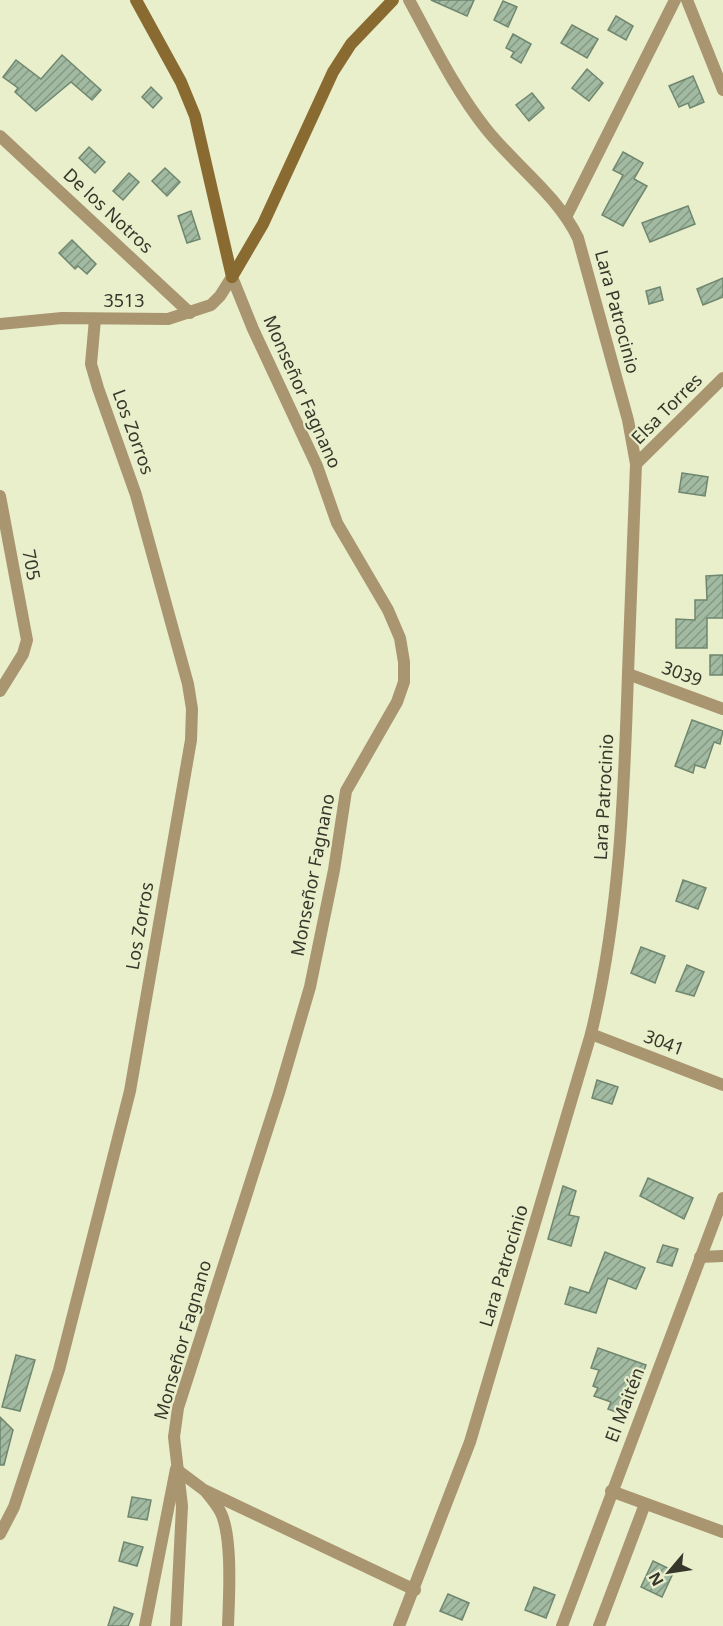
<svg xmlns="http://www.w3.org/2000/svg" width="723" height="1626" viewBox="0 0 723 1626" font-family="'Noto Sans',sans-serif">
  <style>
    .building { fill: url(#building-hatch); stroke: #6f876f; stroke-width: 1.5 }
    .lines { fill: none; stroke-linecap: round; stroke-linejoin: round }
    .street { stroke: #a99570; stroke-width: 12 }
    .secondary { stroke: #896b32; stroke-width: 12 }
    .labels { text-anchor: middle; stroke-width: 4.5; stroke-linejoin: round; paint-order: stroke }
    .street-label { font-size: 18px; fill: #36372a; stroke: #e9eecb }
  </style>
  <defs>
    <pattern id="building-hatch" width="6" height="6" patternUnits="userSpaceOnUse" patternTransform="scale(1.5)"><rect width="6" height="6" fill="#a1baa1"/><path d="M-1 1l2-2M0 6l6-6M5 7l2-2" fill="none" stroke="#849883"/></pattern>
  </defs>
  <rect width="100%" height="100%" fill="#e9eecb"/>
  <g class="building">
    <path d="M 431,0 L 474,0 L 467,16 Z"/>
    <path d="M 503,1 L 517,7 L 508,27 L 494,20 Z"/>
    <path d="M 616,16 L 633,26 L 626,40 L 608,30 Z"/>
    <path d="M 572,25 L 598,39 L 587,58 L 561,43 Z"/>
    <path d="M 513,34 L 531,44 L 521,63 L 511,57 L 514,52 L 506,48 Z"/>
    <path d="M 62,55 L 101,90 L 92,100 L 71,82 L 36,111 L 15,92 L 18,88 L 3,77 L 16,60 L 41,79 Z"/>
    <path d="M 587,69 L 603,83 L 589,101 L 572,88 Z"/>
    <path d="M 693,76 L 704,102 L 690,108 L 688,103 L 679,107 L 669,86 Z"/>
    <path d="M 151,87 L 162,98 L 153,108 L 142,97 Z"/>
    <path d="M 532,93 L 544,108 L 529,121 L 516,105 Z"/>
    <path d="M 89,147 L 105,162 L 95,173 L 79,158 Z"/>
    <path d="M 623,152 L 643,163 L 634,179 L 647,186 L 623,226 L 602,215 L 623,175 L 613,170 Z"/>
    <path d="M 165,168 L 180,182 L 167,196 L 152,181 Z"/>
    <path d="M 129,173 L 139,182 L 123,200 L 113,191 Z"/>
    <path d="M 688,206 L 695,224 L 650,242 L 642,223 Z"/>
    <path d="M 191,211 L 200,239 L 187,243 L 178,216 Z"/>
    <path d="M 72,240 L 96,264 L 87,274 L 78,266 L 75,269 L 59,253 Z"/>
    <path d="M 723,278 L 723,297 L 703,305 L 697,289 Z"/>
    <path d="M 660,287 L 663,300 L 649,304 L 646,291 Z"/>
    <path d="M 682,473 L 708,477 L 705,496 L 679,492 Z"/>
    <path d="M 723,575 L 723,618 L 707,618 L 707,648 L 676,648 L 676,619 L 695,620 L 695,600 L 707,600 L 706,576 Z"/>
    <rect x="710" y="655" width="13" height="20"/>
    <path d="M 692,720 L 723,731 L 720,744 L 714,742 L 705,768 L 695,765 L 693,773 L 675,766 Z"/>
    <path d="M 683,880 L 706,888 L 698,909 L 676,901 Z"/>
    <path d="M 641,947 L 665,956 L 655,983 L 631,973 Z"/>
    <path d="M 687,965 L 704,972 L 694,996 L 676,991 Z"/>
    <path d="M 597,1080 L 618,1087 L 612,1104 L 592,1098 Z"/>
    <path d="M 648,1178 L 693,1198 L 684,1219 L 640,1196 Z"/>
    <path d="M 563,1186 L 576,1191 L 569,1215 L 579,1217 L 571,1246 L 548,1239 Z"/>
    <path d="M 663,1245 L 678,1249 L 672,1266 L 657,1262 Z"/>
    <path d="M 605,1252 L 645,1268 L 636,1289 L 608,1278 L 596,1313 L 565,1304 L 570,1287 L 589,1293 Z"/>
    <path d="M 598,1348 L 646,1365 L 639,1384 L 631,1382 L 619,1413 L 608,1409 L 611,1402 L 594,1396 L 598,1388 L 593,1386 L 599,1370 L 591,1368 Z"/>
    <path d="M 16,1355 L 35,1360 L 20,1411 L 2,1407 Z"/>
    <path d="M 0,1417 L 13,1430 L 4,1465 L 0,1465 Z"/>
    <path d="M 132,1497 L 151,1500 L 147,1520 L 128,1517 Z"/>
    <path d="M 124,1542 L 143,1547 L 137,1566 L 119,1561 Z"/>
    <path d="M 653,1561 L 674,1571 L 662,1597 L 641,1587 Z"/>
    <path d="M 534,1587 L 555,1595 L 546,1618 L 525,1610 Z"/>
    <path d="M 448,1594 L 469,1603 L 462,1620 L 440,1611 Z"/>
    <path d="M 114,1607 L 133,1614 L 128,1626 L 108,1626 Z"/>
  </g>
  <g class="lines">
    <g class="street">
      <path d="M 687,0 L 723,90"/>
      <path d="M 0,136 L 190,313"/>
      <path d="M 567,215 L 675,0"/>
      <path d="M 0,324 L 62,318 L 168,319 L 211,305 L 220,296 L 232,277"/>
      <path d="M 636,464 L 723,378"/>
      <path d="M 0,496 L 27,640 L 23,654 L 0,691"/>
      <path d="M 628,674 L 723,709"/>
      <path d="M 591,1034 L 723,1085"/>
      <path d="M 700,1257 L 723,1256"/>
      <path d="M 611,1491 L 723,1532"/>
      <path d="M 206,1492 C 211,1498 216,1504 220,1511 C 233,1535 229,1598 228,1626"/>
      <path d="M 0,1534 L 14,1507 L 59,1370 L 130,1091 L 191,740 L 192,709 L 188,684 L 136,495 L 98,388 L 91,364 L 95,319"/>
      <path d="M 145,1626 L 176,1469 L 204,1490 L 415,1590"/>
      <path d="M 176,1626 L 182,1506 L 174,1437 L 178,1408 L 279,1093 L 310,987 L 334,870 L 346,791 L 397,702 L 404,682 L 404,662 L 400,638 L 388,610 L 337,523 L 317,466 L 253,329 L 232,277"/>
      <path d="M 399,1626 L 470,1442 L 591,1034 C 620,913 624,796 628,673 C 630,604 633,534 636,464 L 628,420 L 578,238 C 557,195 517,167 487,130 C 455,90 433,44 409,0"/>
      <path d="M 562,1626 L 723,1198"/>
      <path d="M 599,1626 L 645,1504"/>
    </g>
    <g class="secondary">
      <path d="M 136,0 L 181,82 L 195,116 L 232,277"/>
      <path d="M 232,277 L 263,224 L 333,72 L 351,44 L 393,0"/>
    </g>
  </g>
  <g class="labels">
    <g class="street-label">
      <text transform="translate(108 211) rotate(43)" y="6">De los Notros</text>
      <text x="124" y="307">3513</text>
      <text transform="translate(617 312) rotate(75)" y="6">Lara Patrocinio</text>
      <text transform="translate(302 392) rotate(66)" y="6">Monseñor Fagnano</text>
      <text transform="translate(667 409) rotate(-45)" y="6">Elsa Torres</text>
      <text transform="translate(133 432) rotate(70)" y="6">Los Zorros</text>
      <text transform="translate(31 565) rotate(79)" y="6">705</text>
      <text transform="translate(682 674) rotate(20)" y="6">3039</text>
      <text transform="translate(604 797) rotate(-87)" y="6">Lara Patrocinio</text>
      <text transform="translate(313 875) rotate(-79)" y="6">Monseñor Fagnano</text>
      <text transform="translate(140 926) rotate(-80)" y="6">Los Zorros</text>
      <text transform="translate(664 1043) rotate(21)" y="6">3041</text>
      <text transform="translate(504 1266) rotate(-73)" y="6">Lara Patrocinio</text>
      <text transform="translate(183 1340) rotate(-74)" y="6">Monseñor Fagnano</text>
      <text transform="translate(625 1405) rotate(-69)" y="6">El Maitén</text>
    </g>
  </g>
  <g transform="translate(669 1572) rotate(241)" stroke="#e9eecb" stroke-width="4.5" paint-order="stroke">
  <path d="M0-4.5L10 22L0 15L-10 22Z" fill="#36372a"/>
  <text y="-9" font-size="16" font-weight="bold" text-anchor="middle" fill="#36372a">N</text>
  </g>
</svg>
